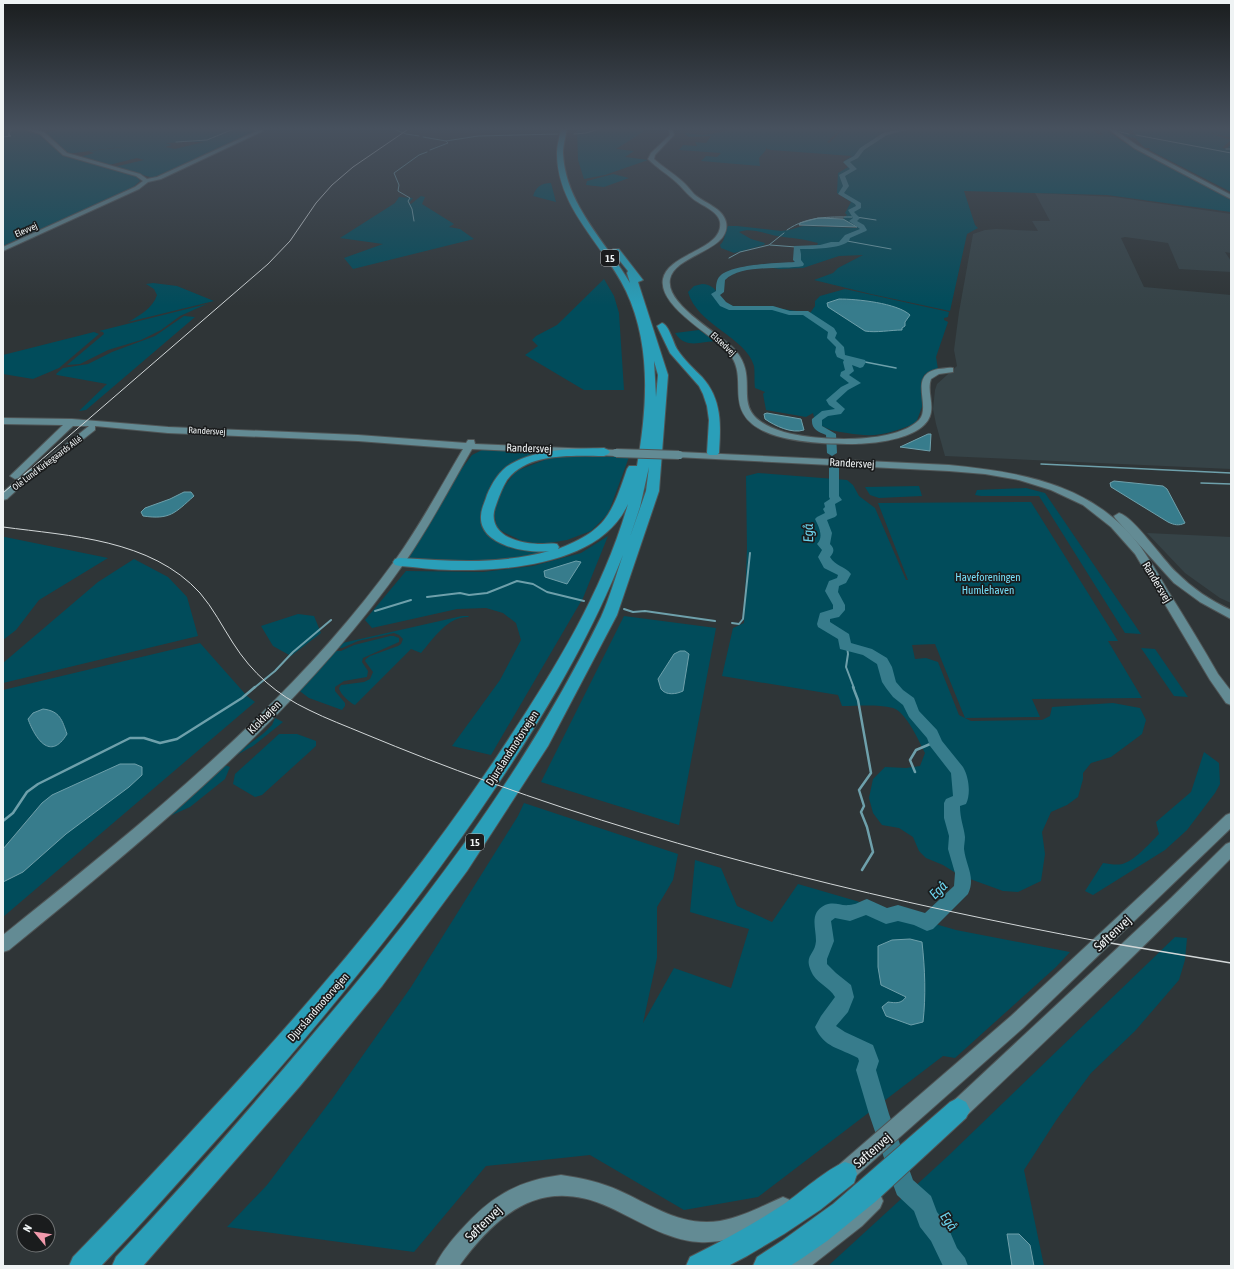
<svg xmlns="http://www.w3.org/2000/svg" width="1234" height="1269" viewBox="0 0 1234 1269" font-family="'Asap Condensed',sans-serif">
  <style>
    .built { fill: #364347 }
    .green { fill: #014c5b; fill-rule: evenodd }
    .water { fill: #377c8c; stroke: #6ea0ab }
    .lines { fill: none; stroke-linecap: round; stroke-linejoin: round }
    .stream-far3 { stroke: #6ea0ab; stroke-width: 1 }
    .stream-far2 { stroke: #6ea0ab; stroke-width: 1.5 }
    .stream-far1 { stroke: #6ea0ab; stroke-width: 2 }
    .stream { stroke: #6ea0ab; stroke-width: 2.5 }
    .river { fill: #377c8c; fill-rule: evenodd }
    .secondary-casing { stroke: #4f5556; stroke-width: 2 }
    .highway-casing { stroke: #4f5556; stroke-width: 2 }
    .secondary { fill: #638b94; fill-rule: evenodd }
    .highway { fill: #2a9fb9; fill-rule: evenodd }
    .tram-far1 { stroke: #d2d7d8; stroke-width: 1 }
    .tram { stroke: #d2d7d8; stroke-width: 1.5 }
    .secondary-bridge-casing { stroke: #4f5556; stroke-width: 10; stroke-linecap: butt }
    .secondary-bridge { stroke: #638b94; stroke-width: 8 }
    .labels { text-anchor: middle; stroke-width: 3.5; stroke-linejoin: round; paint-order: stroke }
    .far-street-label { font-size: 9px; fill: #eff3f4; stroke: #1a1c1d }
    .shield { fill: #1a1c1d; stroke: #afb2b4; stroke-width: 1 }
    .shield-label { font-size: 10px; font-weight: bold; fill: #eff3f4 }
    .street-label { font-size: 11px; fill: #eff3f4; stroke: #1a1c1d }
    .park-label { font-size: 11px; fill: #77dff9; stroke: #1a1c1d }
    .near-street-label { font-size: 13px; fill: #eff3f4; stroke: #1a1c1d }
    .near-water-label { font-size: 14px; font-style: italic; fill: #6dd5ef; stroke: #1a1c1d }
  </style>
  <rect width="100%" height="100%" fill="#2f3537"/>
  <g class="built">
    <path d="M 1035,193 L 1114,197 L 1231,214 L 1231,253 L 1225,252 L 1231,261 L 1231,272 L 1179,269 L 1168,243 L 1125,237 L 1121,238 L 1144,287 L 1231,295 L 1231,469 L 945,456 L 936,424 L 933,409 L 935,390 L 937,384 L 957,366 L 954,350 L 959,312 L 973,234 L 985,230 L 996,229 L 1038,231 L 1032,221 L 1050,221 Z"/>
    <path d="M 1147,533 L 1231,537 L 1231,603 L 1220,598 L 1185,573 Z"/>
  </g>
  <g class="green">
    <path d="M 3,128 L 18,128 L 41,133 L 62,154 L 136,175 L 140,181 L 132,188 L 3,246 Z"/>
    <path d="M 62,128 L 248,128 L 258,130 L 258,132 L 155,177 L 150,177 L 114,167 L 144,160 L 137,158 L 109,165 L 80,157 L 94,153 L 88,151 L 147,144 L 66,154 L 45,133 ZM 185,142 L 204,142 L 175,149 L 165,147 L 172,145 L 166,143 Z"/>
    <path d="M 577,128 L 644,129 L 643,132 L 616,149 L 634,151 L 625,157 L 648,160 L 605,175 L 584,179 L 578,160 Z"/>
    <path d="M 721,128 L 730,128 L 728,131 L 732,128 L 835,128 L 838,132 L 827,142 L 829,143 L 844,128 L 905,128 L 879,135 L 863,148 L 868,147 L 885,134 L 913,128 L 1092,128 L 1098,134 L 1103,135 L 1096,128 L 1104,128 L 1122,141 L 1231,198 L 1231,212 L 1107,195 L 964,191 L 975,225 L 978,228 L 967,234 L 950,311 L 871,294 L 814,280 L 833,273 L 838,268 L 863,255 L 839,256 L 803,268 L 780,269 L 759,266 L 762,264 L 792,263 L 794,262 L 799,247 L 817,245 L 818,243 C 804,239 791,238 777,236 C 765,234 751,227 739,232 L 751,239 L 765,243 L 764,245 L 734,253 L 721,248 L 720,245 C 726,240 724,232 728,226 L 737,226 L 781,231 L 789,230 L 803,226 L 858,228 L 845,221 L 843,218 L 847,215 L 845,213 L 851,202 L 837,193 L 838,173 L 850,166 L 844,161 L 852,156 L 771,150 L 767,149 L 766,147 L 766,150 L 759,158 L 760,166 L 701,161 L 706,156 L 717,157 L 721,153 L 679,150 L 683,145 L 697,146 L 695,142 L 706,143 L 711,136 L 689,137 L 685,134 L 686,133 L 703,135 L 727,131 L 719,130 Z"/>
    <path d="M 1117,128 L 1131,128 L 1130,132 L 1126,133 L 1137,135 L 1133,132 L 1134,128 L 1231,128 L 1231,138 L 1207,132 L 1231,140 L 1222,148 L 1230,149 L 1227,148 L 1231,144 L 1231,192 L 1149,150 L 1150,148 L 1145,148 L 1135,138 L 1122,136 L 1114,130 L 1122,130 Z"/>
    <path d="M 613,174 L 629,178 L 604,187 L 586,185 L 587,181 Z"/>
    <path d="M 551,183 L 556,202 L 533,196 C 536,187 541,183 551,183 Z"/>
    <path d="M 421,196 L 425,197 L 422,204 L 454,224 L 449,227 L 460,229 L 474,239 L 353,269 L 344,258 L 383,244 L 340,238 L 395,203 L 399,197 L 413,198 L 409,203 L 411,204 Z"/>
    <path d="M 604,279 L 614,296 L 619,313 L 624,390 L 584,390 L 525,355 L 538,346 L 532,340 L 536,336 L 557,325 Z"/>
    <path d="M 153,283 L 177,286 L 214,301 L 128,322 C 139,316 153,308 157,295 L 154,289 L 146,284 Z"/>
    <path d="M 702,284 C 721,285 715,301 733,306 C 742,309 754,306 764,307 C 779,308 795,311 810,313 L 815,306 L 815,301 L 820,296 L 845,289 L 949,312 L 948,317 L 944,318 L 944,320 L 948,322 L 936,357 L 938,369 L 924,375 L 922,387 L 923,404 L 916,423 C 889,434 876,438 847,433 C 833,431 827,430 815,421 L 813,413 L 806,417 L 766,410 L 763,394 L 765,392 L 755,388 C 754,381 755,372 754,366 C 746,337 697,325 688,292 L 694,286 Z"/>
    <path d="M 207,304 L 180,316 L 161,330 L 141,340 L 108,350 L 80,364 L 67,365 L 104,334 L 103,332 L 99,331 Z"/>
    <path d="M 184,316 L 195,317 L 86,410 L 79,411 L 107,384 L 57,375 L 56,374 L 63,368 L 88,364 L 112,352 L 155,336 Z"/>
    <path d="M 699,330 L 716,341 C 700,342 685,349 675,333 Z"/>
    <path d="M 94,332 L 99,334 L 59,368 L 33,379 L 3,374 L 3,355 Z"/>
    <path d="M 482,450 L 565,450 L 532,457 L 497,481 L 489,534 L 536,550 L 559,549 C 539,554 520,560 499,561 C 471,563 442,562 413,560 L 410,558 L 410,554 L 460,471 L 472,455 Z"/>
    <path d="M 576,456 L 629,457 L 608,514 L 591,531 L 567,540 L 543,544 L 524,542 L 497,529 L 494,513 L 501,491 L 516,471 L 550,458 Z"/>
    <path d="M 758,473 L 847,480 L 853,485 L 859,496 L 875,508 L 906,580 L 908,580 L 878,503 L 1031,502 L 1118,641 L 1108,641 L 1142,698 L 1032,699 L 1040,717 L 965,718 L 935,644 L 912,645 L 915,659 L 926,658 L 938,662 L 959,715 L 971,721 L 1042,720 L 1050,716 L 1052,707 L 1113,703 L 1140,708 L 1146,720 L 1142,734 L 1111,757 L 1091,763 L 1083,773 L 1083,779 L 1078,797 L 1067,805 L 1051,812 L 1042,832 L 1045,854 L 1041,881 L 1018,892 L 1003,891 L 959,875 L 943,865 L 926,858 L 919,851 L 913,837 L 899,828 L 882,825 L 873,813 L 869,798 L 873,779 L 885,767 L 906,768 L 920,766 L 925,753 C 919,741 906,712 893,708 C 877,704 858,706 842,706 L 838,695 L 722,676 L 733,628 L 744,623 L 747,548 L 746,476 Z"/>
    <path d="M 919,486 L 922,496 L 879,498 L 870,495 L 865,487 Z"/>
    <path d="M 1026,488 L 1045,493 L 1141,634 L 1125,633 L 1039,496 L 981,496 L 975,495 L 977,490 Z"/>
    <path d="M 608,536 L 583,598 L 491,755 L 452,746 L 500,680 L 521,640 L 516,623 L 503,613 L 486,608 L 457,609 L 372,628 L 365,620 L 406,571 L 483,572 L 533,566 L 581,553 Z"/>
    <path d="M 3,537 L 5,537 L 108,558 L 39,600 L 16,630 L 3,640 Z"/>
    <path d="M 134,559 L 168,577 L 187,597 L 198,636 L 3,683 L 3,663 L 98,582 Z"/>
    <path d="M 298,614 L 314,616 L 321,633 L 291,656 L 273,646 L 261,626 Z"/>
    <path d="M 462,616 L 469,616 L 468,617 C 447,617 434,638 421,653 L 411,649 L 355,705 C 350,703 340,694 339,688 L 341,685 L 364,682 L 370,679 L 373,672 L 365,661 L 366,659 L 370,656 L 398,646 L 401,644 L 403,639 L 399,635 L 394,633 L 358,641 L 342,648 L 335,648 L 338,644 Z"/>
    <path d="M 624,616 L 716,628 L 679,825 L 541,782 Z"/>
    <path d="M 390,636 L 394,636 L 399,638 L 399,642 L 363,658 L 362,662 L 368,671 L 367,677 L 344,681 L 335,687 L 335,691 L 345,703 L 345,706 L 342,710 L 309,698 L 297,689 L 333,651 L 341,651 L 354,645 Z"/>
    <path d="M 200,643 L 247,696 L 255,702 L 3,917 L 3,882 L 23,872 L 66,834 L 42,803 L 3,849 L 3,690 Z"/>
    <path d="M 1141,648 L 1155,649 L 1188,697 L 1174,696 Z"/>
    <path d="M 275,718 L 283,722 L 253,746 L 228,760 L 264,733 L 272,725 Z"/>
    <path d="M 279,734 L 297,734 L 316,741 L 316,746 L 262,795 L 255,797 L 233,784 L 235,774 Z"/>
    <path d="M 1204,752 L 1219,763 L 1220,784 L 1215,793 L 1187,830 L 1165,850 L 1093,895 L 1085,891 L 1103,863 C 1110,864 1119,866 1125,863 C 1136,859 1151,842 1159,834 L 1156,822 L 1191,792 Z"/>
    <path d="M 225,765 L 230,767 L 225,779 L 190,807 L 170,816 Z"/>
    <path d="M 524,803 L 678,854 L 673,880 L 657,907 L 657,958 L 643,1023 L 674,968 L 731,988 L 749,929 L 690,912 L 695,860 L 721,868 L 737,906 L 772,922 L 798,884 L 956,930 L 1070,952 L 1056,967 L 955,1058 L 943,1056 L 758,1197 L 684,1210 L 590,1155 L 486,1166 L 414,1252 L 227,1227 L 267,1185 L 332,1099 L 411,987 L 518,816 Z"/>
    <path d="M 1175,937 L 1187,938 L 1185,960 L 1179,980 L 1135,1031 L 1091,1073 L 1057,1119 L 1024,1170 L 1044,1266 L 1034,1266 L 1030,1245 L 1019,1234 L 1008,1234 L 1012,1266 L 961,1266 L 938,1222 L 930,1228 L 950,1266 L 828,1266 L 948,1156 Z"/>
  </g>
  <g class="water">
    <path d="M 818,218 L 843,219 L 857,227 L 799,225 L 800,223 Z"/>
    <path d="M 839,299 C 857,299 897,303 910,315 L 905,322 L 905,326 L 902,328 L 902,330 C 891,330 876,333 865,331 L 828,307 L 827,303 Z"/>
    <path d="M 767,413 L 801,419 L 804,430 C 792,434 775,426 765,419 L 764,414 Z"/>
    <path d="M 928,434 L 931,434 L 930,451 L 900,447 Z"/>
    <path d="M 1114,481 L 1163,486 L 1167,489 L 1185,523 C 1179,526 1174,525 1168,522 L 1111,487 L 1110,483 Z"/>
    <path d="M 184,492 L 191,492 L 194,496 C 175,513 170,520 143,516 L 141,512 L 145,508 L 170,499 Z"/>
    <path d="M 576,561 L 581,562 L 567,584 L 545,577 L 544,571 Z"/>
    <path d="M 680,651 L 685,651 L 689,654 L 683,691 C 677,694 666,696 661,689 C 660,686 659,682 658,679 L 674,654 Z"/>
    <path d="M 43,709 C 60,711 62,720 67,734 C 50,762 35,738 28,719 L 33,713 Z"/>
    <path d="M 120,764 L 135,764 L 142,767 L 142,775 L 129,787 L 66,834 L 23,872 L 3,882 L 3,849 L 42,803 L 52,795 Z"/>
    <path d="M 910,939 L 922,942 C 925,969 926,996 923,1022 L 911,1025 L 886,1016 L 882,1007 L 888,1002 C 896,1003 901,1004 906,997 L 881,985 L 878,967 L 878,946 L 892,940 Z"/>
    <path d="M 1007,1234 L 1019,1234 L 1030,1245 L 1034,1266 L 1012,1266 Z"/>
  </g>
  <g class="lines">
    <g class="stream-far3">
      <path d="M 391,128 L 406,134 L 419,136"/>
      <path d="M 1116,131 L 1129,134"/>
      <path d="M 574,134 L 586,133 L 602,128"/>
      <path d="M 1136,135 L 1231,153"/>
      <path d="M 3,137 L 11,136 L 8,135 L 10,134 L 8,133 L 12,130 L 9,130 L 12,128"/>
      <path d="M 423,137 L 446,141 L 478,136 L 558,134"/>
      <path d="M 176,142 L 207,140 L 236,128"/>
      <path d="M 1226,149 L 1231,149"/>
      <path d="M 430,150 L 448,143 L 446,141"/>
      <path d="M 856,217 L 876,220"/>
      <path d="M 414,221 L 412,209 L 408,201 L 410,198 L 398,191 L 399,185 L 394,173 L 419,155 L 427,152"/>
      <path d="M 787,230 C 807,216 828,217 852,217"/>
      <path d="M 847,241 L 891,249"/>
      <path d="M 770,245 L 796,247"/>
      <path d="M 729,258 L 740,252 L 769,245 L 784,233"/>
    </g>
    <g class="stream-far2">
      <path d="M 860,361 L 896,368"/>
      <path d="M 1041,464 L 1231,473"/>
      <path d="M 1201,483 L 1231,484"/>
    </g>
    <g class="stream-far1">
      <path d="M 427,597 L 460,593 L 469,595 L 487,593 L 517,581 L 533,584 L 547,592 L 584,601"/>
      <path d="M 624,609 L 633,612 L 645,611 L 715,621"/>
      <path d="M 375,611 L 411,600"/>
      <path d="M 732,623 L 739,624 L 743,619 L 750,553"/>
      <path d="M 847,646 L 848,654 L 846,667 L 854,688"/>
      <path d="M 254,688 L 275,671 L 293,652 L 331,620"/>
    </g>
    <g class="stream">
      <path d="M 853,687 L 858,700 L 871,773 L 859,790 L 864,806 L 861,812 L 867,827 L 873,852 L 862,870"/>
      <path d="M 915,772 L 910,760 L 916,750 L 935,742"/>
      <path d="M 3,821 L 13,813 L 27,792 L 38,784 L 130,738 L 144,738 L 160,743 L 177,739 L 242,698 L 255,687"/>
    </g>
    <g class="river">
      <path d="M 905,128 L 915,128 L 887,135 L 864,150 L 858,158 L 850,162 L 857,169 L 845,176 L 849,186 L 844,193 L 861,203 L 861,208 L 854,212 L 860,218 L 857,221 L 864,225 L 867,230 L 866,231 L 850,238 L 849,241 C 839,249 814,249 800,249 L 801,254 L 801,260 L 804,264 L 803,266 C 781,270 741,264 725,280 L 724,292 L 720,295 L 726,302 L 733,306 L 773,306 L 790,311 L 808,311 L 834,328 L 837,333 L 835,338 L 844,347 L 845,355 L 865,360 L 866,362 L 863,367 L 860,368 L 852,365 L 854,371 L 849,375 L 861,383 L 848,390 L 836,401 L 845,409 L 841,414 L 828,416 L 822,420 L 822,426 L 836,434 L 837,453 L 832,456 L 827,453 L 826,435 C 818,432 811,429 812,419 L 822,411 L 835,409 L 829,405 L 826,400 L 841,387 L 849,383 L 840,376 L 841,372 L 845,370 L 843,362 L 844,360 L 837,357 L 835,352 L 836,347 L 827,338 L 828,332 L 803,315 L 789,315 L 772,310 L 729,310 L 720,306 L 711,294 L 716,291 C 716,286 716,280 720,276 C 731,264 778,263 795,262 L 793,260 L 794,246 L 820,245 L 831,242 L 839,242 L 845,235 L 860,229 L 849,221 L 853,218 L 848,210 L 856,206 L 855,204 L 838,194 L 843,186 L 839,175 L 850,169 L 843,162 L 854,156 L 860,148 L 883,133 Z"/>
      <path d="M 834,465 L 839,468 L 839,496 L 842,500 L 835,504 L 837,515 L 835,517 L 827,520 L 832,533 L 830,544 C 835,549 834,552 830,557 C 835,566 845,566 851,574 L 846,583 L 839,586 L 838,592 L 845,605 L 845,610 L 839,617 L 830,619 L 830,622 L 849,634 L 851,643 L 872,649 L 887,658 L 892,667 L 896,682 L 903,690 L 914,698 L 919,711 L 937,730 L 942,741 L 963,767 C 969,777 971,794 966,804 L 960,806 C 960,819 964,827 965,837 C 965,841 964,845 964,849 C 966,866 976,877 968,894 L 933,929 L 927,931 L 914,925 L 898,921 L 886,924 L 866,915 L 850,921 L 835,918 L 831,921 L 834,941 L 827,959 L 827,964 L 836,973 L 851,985 L 854,997 L 848,1012 L 836,1026 L 845,1032 L 873,1045 L 879,1061 L 876,1070 L 889,1114 L 913,1180 L 931,1196 L 937,1212 L 947,1225 L 957,1248 L 965,1258 L 968,1266 L 943,1266 L 931,1241 L 920,1227 L 914,1211 L 897,1195 L 894,1187 L 869,1114 L 856,1070 L 859,1061 L 858,1058 C 840,1048 824,1048 815,1027 L 821,1016 L 835,997 C 830,988 819,984 813,975 C 802,955 815,956 816,941 C 816,927 809,913 825,905 C 835,901 840,906 849,905 C 855,905 861,901 867,899 L 887,908 L 898,905 L 925,913 L 954,886 L 955,873 L 948,849 L 949,836 L 944,818 L 944,803 L 946,799 L 953,796 L 951,773 L 930,746 L 927,738 L 909,717 L 903,705 L 893,697 L 886,688 L 882,682 L 877,664 L 863,655 L 840,649 L 838,639 L 818,627 L 817,624 L 820,613 L 833,609 L 833,605 L 825,591 L 829,581 L 837,578 L 838,575 L 824,568 L 818,557 L 822,550 L 817,544 C 824,537 819,527 815,519 L 817,517 L 825,513 L 823,509 L 825,507 L 824,503 L 830,499 L 829,497 L 829,468 Z"/>
    </g>
    <defs>
      <g id="secondary">
        <path d="M 20,128 L 28,128 L 44,132 L 67,153 L 140,174 L 147,179 L 157,177 L 257,131 L 249,128 L 257,128 L 263,131 L 161,179 L 148,182 L 139,189 L 3,251 L 3,247 L 135,187 L 143,181 L 136,176 L 63,155 L 40,134 Z"/>
        <path d="M 668,128 L 672,128 L 674,135 L 655,155 L 654,159 C 663,167 673,173 682,181 C 687,185 690,190 694,194 C 704,203 723,208 726,222 C 732,251 675,254 670,279 C 665,305 720,333 735,350 C 764,383 722,413 784,432 C 816,441 894,445 919,420 C 932,406 907,375 938,369 C 943,369 948,367 953,368 L 953,372 L 939,374 L 931,379 C 927,390 933,401 931,412 C 927,439 873,444 852,444 C 826,444 780,442 758,428 C 723,406 751,376 727,351 C 711,334 658,306 663,279 C 668,253 724,250 720,222 C 718,210 699,205 691,197 C 686,193 682,187 676,182 C 667,174 657,168 648,159 L 651,153 L 670,135 Z"/>
        <path d="M 1107,128 L 1112,128 L 1138,146 L 1231,195 L 1231,199 L 1134,148 Z"/>
        <path d="M 3,418 L 72,419 L 168,427 L 358,435 L 466,443 L 468,440 L 474,440 L 475,444 L 616,450 L 621,453 L 616,456 L 472,449 C 450,487 430,526 405,562 C 299,714 151,834 9,950 L 3,952 L 3,935 C 144,822 290,706 396,559 C 421,524 441,486 463,449 L 358,441 L 168,433 L 95,426 L 95,430 L 48,467 L 31,477 L 7,499 L 3,500 L 3,492 L 25,473 L 42,463 L 89,426 L 73,426 L 18,478 L 15,479 L 10,476 L 12,474 L 63,425 L 3,424 Z"/>
        <path d="M 679,452 L 949,465 C 1009,471 1072,480 1118,522 C 1140,541 1154,567 1168,591 C 1185,618 1202,646 1218,674 L 1231,691 L 1231,705 L 1226,703 L 1210,680 L 1135,554 L 1111,527 L 1083,505 L 1051,490 L 1019,480 L 985,474 L 949,471 L 676,457 L 674,455 Z"/>
        <path d="M 1119,513 C 1133,516 1163,560 1176,572 C 1192,588 1211,601 1231,610 L 1231,619 L 1200,602 L 1174,583 L 1115,518 L 1114,516 Z"/>
        <path d="M 1231,813 L 1231,828 L 1023,1028 L 848,1183 L 841,1186 L 834,1183 L 831,1176 L 834,1169 L 1011,1016 L 1152,885 L 1226,815 Z"/>
        <path d="M 1231,842 L 1231,858 C 1144,948 1053,1034 962,1120 L 955,1122 L 948,1120 L 946,1113 L 948,1106 L 1171,898 L 1226,844 Z"/>
        <path d="M 561,1175 C 581,1178 601,1182 620,1191 C 653,1206 682,1227 720,1221 C 743,1217 762,1206 783,1197 L 790,1200 L 793,1207 L 790,1214 C 762,1229 731,1244 699,1242 C 666,1240 638,1220 609,1207 C 541,1176 498,1213 459,1266 L 435,1266 C 441,1253 451,1241 460,1231 C 490,1197 516,1181 561,1175 Z"/>
        <path d="M 873,1191 L 880,1194 L 883,1201 L 880,1208 L 862,1226 L 811,1266 L 782,1266 L 785,1258 L 827,1228 L 866,1194 Z"/>
      </g>
      <g id="highway">
        <path d="M 561,128 L 567,128 C 566,136 563,145 563,153 C 565,204 606,242 630,283 L 627,273 L 628,271 L 612,251 L 613,249 L 619,249 L 643,280 L 638,282 L 668,375 L 659,491 L 617,615 L 548,746 L 467,871 L 382,986 L 300,1086 L 143,1266 L 112,1266 L 116,1257 C 186,1183 253,1105 319,1027 C 427,901 528,767 601,617 C 610,597 616,575 623,555 C 586,649 532,735 475,818 C 394,935 304,1043 209,1148 C 173,1188 138,1228 101,1266 L 69,1266 L 73,1257 C 116,1213 158,1168 200,1122 C 307,1007 410,887 498,755 C 550,677 602,595 628,504 C 601,564 509,571 452,570 C 434,570 417,567 400,566 L 395,565 L 393,562 L 395,559 L 400,558 C 451,561 499,565 549,551 C 527,554 479,545 481,516 C 481,509 485,502 487,495 C 492,483 500,470 511,464 C 539,448 573,449 604,448 L 608,450 L 610,452 L 608,454 L 604,456 C 573,456 528,452 507,480 C 502,488 498,499 495,508 C 491,520 496,530 506,536 C 517,542 530,544 542,544 C 547,544 551,543 557,544 L 559,547 L 558,549 C 606,530 611,516 627,469 L 629,466 L 637,466 C 647,409 652,346 626,291 C 604,245 556,207 557,152 C 557,144 560,136 561,128 ZM 654,361 L 658,375 L 656,397 ZM 649,467 L 646,491 L 630,537 L 640,507 Z"/>
        <path d="M 662,323 C 669,325 673,342 677,349 C 684,360 693,368 702,377 C 722,399 721,425 719,453 L 717,455 L 709,455 L 707,453 L 709,420 L 707,406 L 703,394 L 699,386 L 670,353 L 657,326 Z"/>
        <path d="M 958,1098 L 966,1102 L 970,1110 L 966,1118 L 875,1202 L 827,1241 L 801,1259 L 790,1266 L 753,1266 L 757,1257 L 783,1240 L 833,1204 L 950,1102 Z"/>
        <path d="M 845,1162 L 854,1165 L 857,1174 L 854,1183 L 820,1210 L 784,1234 L 747,1256 L 728,1266 L 686,1266 L 690,1257 C 722,1241 754,1224 784,1204 C 803,1191 825,1170 845,1162 Z"/>
      </g>
    </defs>
    <use href="#secondary" class="secondary-casing"/>
    <use href="#highway" class="highway-casing"/>
    <use href="#secondary" class="secondary"/>
    <use href="#highway" class="highway"/>
    <g class="tram-far1">
      <path d="M 3,493 L 268,264 L 290,241 L 316,203 L 332,185 L 353,167 L 410,128"/>
      <path d="M 3,527 C 70,536 151,539 200,593 C 213,608 222,626 233,643 C 252,673 277,695 309,710 C 327,719 346,726 365,734 C 406,751 447,767 489,782 C 688,854 894,903 1103,942"/>
    </g>
    <path class="tram" d="M 1098,941 L 1231,963"/>
    <defs>
      <path id="secondary-bridge" d="M 616,453 L 679,455"/>
    </defs>
    <use href="#secondary-bridge" class="secondary-bridge-casing"/>
    <use href="#secondary-bridge" class="secondary-bridge"/>
  </g>
  <linearGradient id="sky" x2="0" y2="1"><stop stop-color="#1a1d1e"/><stop offset="0.42" stop-color="#47515e"/><stop offset="1" stop-color="#47515e" stop-opacity="0"/></linearGradient>
  <rect width="1234" height="306" fill="url(#sky)"/>
  <g class="labels">
    <g class="far-street-label">
      <text transform="translate(26 230) rotate(-24)" y="3">Elevvej</text>
      <text transform="translate(723 344) rotate(43)" y="3">Elstedvej</text>
      <text transform="translate(207 431) rotate(3)" y="3">Randersvej</text>
      <text transform="translate(47 463) rotate(-37)" y="3">Ole Lund Kirkegaards Allé</text>
    </g>
    <g class="shield">
      <rect x="601" y="250" width="18" height="16" rx="3"/>
      <rect x="466" y="834" width="18" height="16" rx="3"/>
    </g>
    <g class="shield-label">
      <text x="610" y="262">15</text>
      <text x="475" y="846">15</text>
    </g>
    <g class="street-label">
      <text transform="translate(529 448) rotate(2)" y="4">Randersvej</text>
      <text transform="translate(852 463) rotate(3)" y="4">Randersvej</text>
      <text transform="translate(1157 582) rotate(59)" y="4">Randersvej</text>
      <text transform="translate(264 717) rotate(-45)" y="4">Klokhøjen</text>
      <text transform="translate(512 748) rotate(-57)" y="4">Djurslandmotorvejen</text>
      <text transform="translate(318 1007) rotate(-49)" y="4">Djurslandmotorvejen</text>
    </g>
    <g class="park-label">
      <text x="988" y="581">Haveforeningen<tspan x="988" dy="13">Humlehaven</tspan></text>
    </g>
    <g class="near-street-label">
      <text transform="translate(1112 933) rotate(-43)" y="5">Søftenvej</text>
      <text transform="translate(872 1150) rotate(-41)" y="5">Søftenvej</text>
      <text transform="translate(483 1223) rotate(-44)" y="5">Søftenvej</text>
    </g>
    <g class="near-water-label">
      <text transform="translate(808 533) rotate(-92)" y="5">Egå</text>
      <text transform="translate(938 890) rotate(-44)" y="5">Egå</text>
      <text transform="translate(949 1221) rotate(56)" y="5">Egå</text>
    </g>
  </g>
  <rect width="1234" height="1269" fill="none" stroke="#eff3f4" stroke-width="8"/>
  <g transform="translate(36 1233) rotate(299)"><circle r="19" fill="#1a1c1d" stroke="#6f7273"/>
  <path d="M0-3L7 15L0 10L-7 15Z" fill="#f29aac"/>
  <text y="-6" font-size="11" font-weight="bold" text-anchor="middle" fill="#eff3f4">N</text>
  </g>
</svg>
